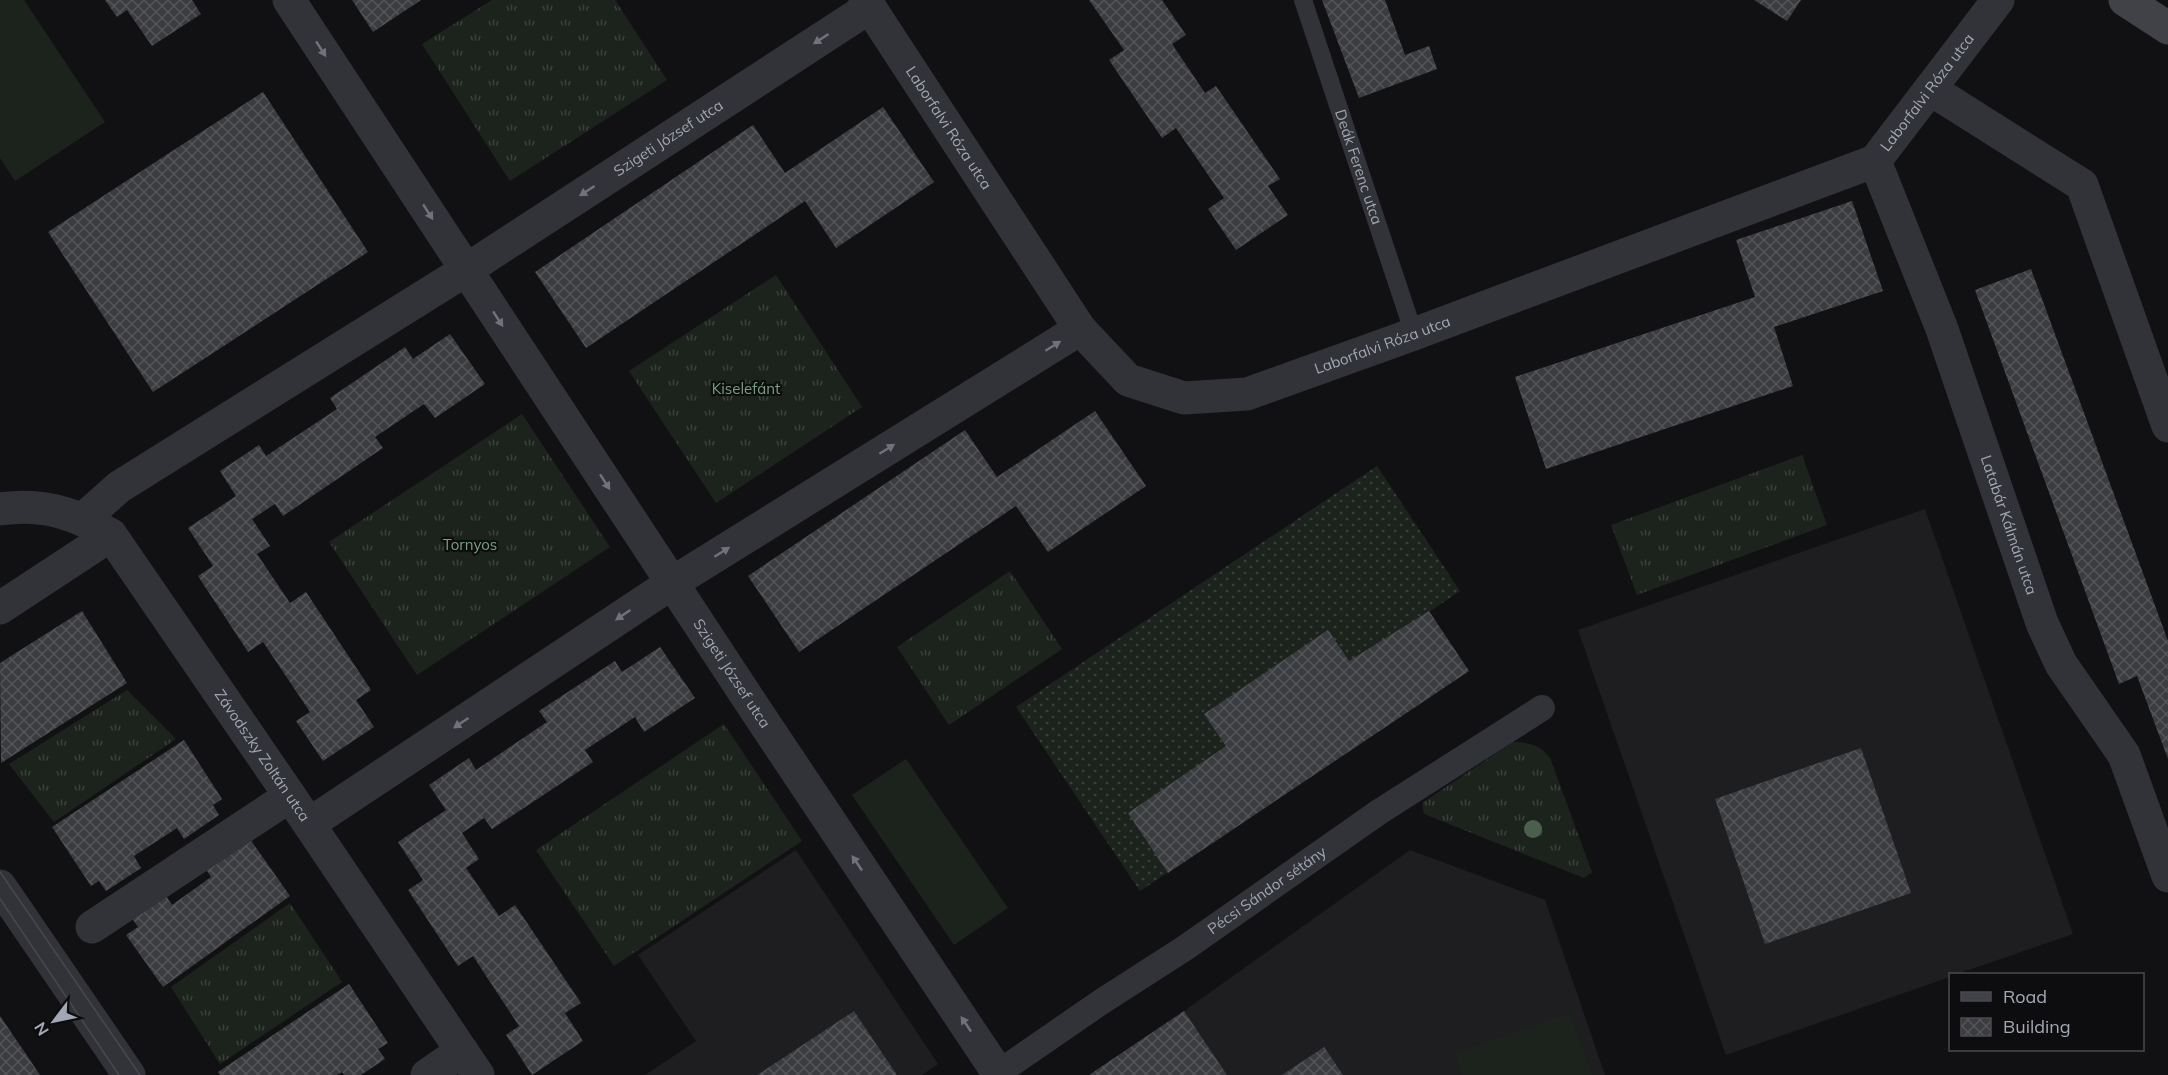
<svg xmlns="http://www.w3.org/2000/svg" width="2168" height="1075" viewBox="0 0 2168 1075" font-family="Mulish,sans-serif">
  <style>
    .built { fill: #1e1d20 }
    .grass { fill: url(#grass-tufts) }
    .garden { fill: url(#garden-dots) }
    .pitch { fill: #1c231d }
    .building { fill: url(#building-cross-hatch) }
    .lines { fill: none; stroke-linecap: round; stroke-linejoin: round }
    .service { stroke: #323338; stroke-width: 18 }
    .pedestrian { stroke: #323338; stroke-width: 26 }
    .minor { stroke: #323338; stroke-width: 33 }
    .tertiary { stroke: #323338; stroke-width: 33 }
    .secondary { stroke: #404248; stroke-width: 33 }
    .tram { stroke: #47494f; stroke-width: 1.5 }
    .tree { fill: #4a604d }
    .oneway { fill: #70737c }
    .labels { text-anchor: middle; stroke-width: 4.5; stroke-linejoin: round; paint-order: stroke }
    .street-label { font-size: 15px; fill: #a2a7b4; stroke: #0d0c0e }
    .park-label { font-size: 15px; fill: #78a07d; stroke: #0d0c0e }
  </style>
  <defs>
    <pattern id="grass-tufts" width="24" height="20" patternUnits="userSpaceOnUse" patternTransform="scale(1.5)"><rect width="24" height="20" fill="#1c231d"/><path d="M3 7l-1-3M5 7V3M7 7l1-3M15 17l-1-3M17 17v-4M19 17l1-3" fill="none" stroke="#3a403b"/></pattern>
    <pattern id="garden-dots" width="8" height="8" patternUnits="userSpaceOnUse" patternTransform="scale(1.5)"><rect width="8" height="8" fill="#1c231d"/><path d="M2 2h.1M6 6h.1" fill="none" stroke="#3a403b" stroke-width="1.8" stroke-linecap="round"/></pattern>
    <pattern id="building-cross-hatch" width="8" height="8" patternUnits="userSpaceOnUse" patternTransform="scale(1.5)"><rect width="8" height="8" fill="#3b3c40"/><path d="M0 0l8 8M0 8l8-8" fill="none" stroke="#545559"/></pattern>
  </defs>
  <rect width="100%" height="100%" fill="#111113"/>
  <g class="built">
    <path d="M 1925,509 L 2073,934 L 1957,974 L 1950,974 L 1950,977 L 1726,1055 L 1578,630 Z"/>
    <path d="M 796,850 L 938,1064 L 922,1075 L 897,1075 L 854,1011 L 757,1075 L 645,1075 L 696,1041 L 638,955 Z"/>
    <path d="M 1410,850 L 1545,900 L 1605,1075 L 1089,1075 L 1184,1011 Z"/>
  </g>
  <g class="grass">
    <path d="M 492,0 L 615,0 L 667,80 L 510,181 L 422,44 Z"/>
    <path d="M 776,275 L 862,407 L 716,503 L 629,371 Z"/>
    <path d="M 522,414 L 610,547 L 417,675 L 329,542 Z"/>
    <path d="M 1802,455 L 1827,525 L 1637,595 L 1611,525 Z"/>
    <path d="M 1010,571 L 1062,649 L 949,725 L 897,647 Z"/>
    <path d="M 127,690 L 176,739 L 54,822 L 9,764 Z"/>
    <path d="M 724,724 L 802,841 L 614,966 L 536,850 Z"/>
    <path d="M 1513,742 C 1529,742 1540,745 1550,758 L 1592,872 L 1584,878 L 1424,814 L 1422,803 Z"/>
    <path d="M 290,903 L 342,982 L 220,1064 L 171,987 Z"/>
  </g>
  <path class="garden" d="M 1377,466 L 1460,591 L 1429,612 L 1469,671 L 1140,891 L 1016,707 Z"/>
  <g class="pitch">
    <path d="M 0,0 L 24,0 L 105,122 L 15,181 L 0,158 Z"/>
    <path d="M 906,759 L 1008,908 L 954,945 L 852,795 Z"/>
    <path d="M 1570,1013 L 1592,1075 L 1462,1075 L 1455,1053 Z"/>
  </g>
  <g class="building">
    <path d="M 105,0 L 192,0 L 201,14 L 152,46 L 127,10 L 117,17 Z"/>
    <path d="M 352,0 L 421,0 L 373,32 Z"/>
    <path d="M 1089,0 L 1162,0 L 1186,35 L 1172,44 L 1205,93 L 1216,86 L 1280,179 L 1268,186 L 1288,215 L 1236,250 L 1208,209 L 1224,198 L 1176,128 L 1162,138 L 1109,60 L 1124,50 Z"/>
    <path d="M 1322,0 L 1385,0 L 1405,55 L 1429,46 L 1437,69 L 1359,98 Z"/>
    <path d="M 1754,0 L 1801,0 L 1787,21 Z"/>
    <path d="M 263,92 L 368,252 L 153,392 L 48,232 Z"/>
    <path d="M 883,107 L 934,182 L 836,248 L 805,201 L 586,348 L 535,272 L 753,125 L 785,173 Z"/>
    <path d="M 1852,201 L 1883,291 L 1774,327 L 1793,386 L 1546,469 L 1515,377 L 1755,297 L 1736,240 Z"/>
    <path d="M 2031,269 L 2168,641 L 2168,759 L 2137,676 L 2119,684 L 1975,290 Z"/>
    <path d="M 450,334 L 485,384 L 435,418 L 424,404 L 375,437 L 383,448 L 283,516 L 275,504 L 252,519 L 270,546 L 257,554 L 290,603 L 306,592 L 371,690 L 356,700 L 374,727 L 323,761 L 296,721 L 310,712 L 263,642 L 248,652 L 198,576 L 213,566 L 188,528 L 236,496 L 220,471 L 259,445 L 266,456 L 337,409 L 330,398 L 405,347 L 413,359 Z"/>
    <path d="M 1095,411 L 1146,486 L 1048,552 L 1016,506 L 799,652 L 748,576 L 965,430 L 997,477 Z"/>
    <path d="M 82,611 L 127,683 L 1,763 L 0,663 Z"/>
    <path d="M 1429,611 L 1469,671 L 1168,873 L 1128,813 L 1226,746 L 1204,714 L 1328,630 L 1349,661 Z"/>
    <path d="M 660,647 L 695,698 L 644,732 L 635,717 L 585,750 L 593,762 L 492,829 L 484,818 L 462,833 L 479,859 L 466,868 L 499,916 L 515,905 L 581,1003 L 565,1013 L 583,1041 L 532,1075 L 506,1035 L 519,1026 L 473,956 L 458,966 L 408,890 L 423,880 L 398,842 L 446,810 L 429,785 L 469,758 L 476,770 L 547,722 L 539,711 L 615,661 L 622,672 Z"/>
    <path d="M 184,740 L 222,799 L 213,805 L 219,815 L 184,839 L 177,828 L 134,856 L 141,868 L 106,891 L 99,881 L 91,886 L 52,827 Z"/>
    <path d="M 1861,748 L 1911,893 L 1765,944 L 1715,799 Z"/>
    <path d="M 250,839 L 290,896 L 163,987 L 126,935 L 138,927 L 131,917 L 164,893 L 172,905 L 211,877 L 201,862 Z"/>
    <path d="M 349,984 L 388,1043 L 378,1049 L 385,1059 L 361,1075 L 344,1075 L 342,1072 L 337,1075 L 220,1075 L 218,1072 Z"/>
    <path d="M 854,1011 L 897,1075 L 757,1075 Z"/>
    <path d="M 1184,1011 L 1227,1075 L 1089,1075 Z"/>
    <path d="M 0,1016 L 30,1060 L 40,1075 L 0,1075 Z"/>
    <path d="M 1324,1047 L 1343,1075 L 1282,1075 Z"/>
  </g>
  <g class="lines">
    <path class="service" id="s1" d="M 1303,0 L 1414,334"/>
    <path class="pedestrian" id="s2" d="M 1000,1075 L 998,1073 L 1101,1002 L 1185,948 L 1379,812 L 1542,708"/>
    <g class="minor">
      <path id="s3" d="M 289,0 L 755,709 L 998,1073 L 996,1075"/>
      <path id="s4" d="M 865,0 L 1080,329 L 1128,380 L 1184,398 L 1247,394 L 1414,334 L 1875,161 L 1998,0"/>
      <path d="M 1930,89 L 2082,185 L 2168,426"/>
      <path id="s5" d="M 1875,161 L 1942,329 L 2042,623 L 2061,664 L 2124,755 L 2168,876"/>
      <path id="s6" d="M 0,509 C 44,503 74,513 111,535 L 290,796 L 478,1075"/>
      <path id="s7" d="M 83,519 L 119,487 L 466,270 L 870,7"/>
      <path d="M 0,608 L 111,535"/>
      <path d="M 309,824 L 672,583 L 1080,329"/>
      <path d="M 92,927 L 290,796"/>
      <path d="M 427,1075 L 462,1051"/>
    </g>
    <path class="tertiary" d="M 0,886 L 129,1075"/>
    <path class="secondary" d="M 2125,0 L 2168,28"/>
    <g class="tram">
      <path d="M 0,872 L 140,1075"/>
      <path d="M 0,899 L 119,1075"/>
    </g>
  </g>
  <circle class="tree" cx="1533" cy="829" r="9"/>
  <defs><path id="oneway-solid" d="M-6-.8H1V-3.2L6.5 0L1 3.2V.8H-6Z" transform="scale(1.5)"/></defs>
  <g class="oneway">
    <use href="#oneway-solid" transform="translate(821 39) rotate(147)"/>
    <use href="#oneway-solid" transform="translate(321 49) rotate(57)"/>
    <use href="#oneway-solid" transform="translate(587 191) rotate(147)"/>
    <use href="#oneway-solid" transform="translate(428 212) rotate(57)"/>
    <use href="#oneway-solid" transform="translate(498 319) rotate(57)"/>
    <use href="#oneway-solid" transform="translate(1053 346) rotate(-32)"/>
    <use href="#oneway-solid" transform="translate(887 449) rotate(-32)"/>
    <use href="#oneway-solid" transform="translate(605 482) rotate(57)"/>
    <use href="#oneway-solid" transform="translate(722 552) rotate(-32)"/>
    <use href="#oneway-solid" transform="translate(623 615) rotate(146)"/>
    <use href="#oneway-solid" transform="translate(461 723) rotate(146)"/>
    <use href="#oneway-solid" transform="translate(857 863) rotate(-124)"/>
    <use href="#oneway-solid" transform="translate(966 1024) rotate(-124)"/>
  </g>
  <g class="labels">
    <g class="street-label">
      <text dy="5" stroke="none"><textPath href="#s4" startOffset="1341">Laborfalvi Róza utca</textPath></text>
      <text dy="5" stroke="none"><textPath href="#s4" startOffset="153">Laborfalvi Róza utca</textPath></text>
      <text dy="5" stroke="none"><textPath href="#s7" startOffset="699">Szigeti József utca</textPath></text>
      <text dy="5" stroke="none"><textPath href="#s1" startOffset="176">Deák Ferenc utca</textPath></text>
      <text dy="5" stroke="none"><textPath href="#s4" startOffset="729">Laborfalvi Róza utca</textPath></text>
      <text dy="5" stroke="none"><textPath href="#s5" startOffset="388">Latabár Kálmán utca</textPath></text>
      <text dy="5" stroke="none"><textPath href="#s3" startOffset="806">Szigeti József utca</textPath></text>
      <text dy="5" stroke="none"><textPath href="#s6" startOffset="384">Závodszky Zoltán utca</textPath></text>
      <text dy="5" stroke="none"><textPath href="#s2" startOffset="328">Pécsi Sándor sétány</textPath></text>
    </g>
    <g class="park-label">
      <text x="746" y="394">Kiselefánt</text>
      <text x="470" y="550">Tornyos</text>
    </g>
  </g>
  <rect x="1949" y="973" width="195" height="78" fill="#0d0c0e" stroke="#494a50" stroke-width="1.5"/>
  <rect x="1961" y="992" width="30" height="9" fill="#404248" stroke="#494a50" stroke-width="1.5"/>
  <text x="2003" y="1003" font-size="18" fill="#a2a7b4">Road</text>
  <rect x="1961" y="1018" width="30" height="18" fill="url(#building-cross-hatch)" stroke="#494a50" stroke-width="1.5"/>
  <text x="2003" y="1033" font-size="18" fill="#a2a7b4">Building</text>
  <g transform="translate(54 1021) rotate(238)" stroke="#0d0c0e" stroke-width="4.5" paint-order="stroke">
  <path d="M0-4.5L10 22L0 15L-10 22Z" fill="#a2a7b4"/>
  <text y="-9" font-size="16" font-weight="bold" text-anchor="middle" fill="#a2a7b4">N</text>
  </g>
</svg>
